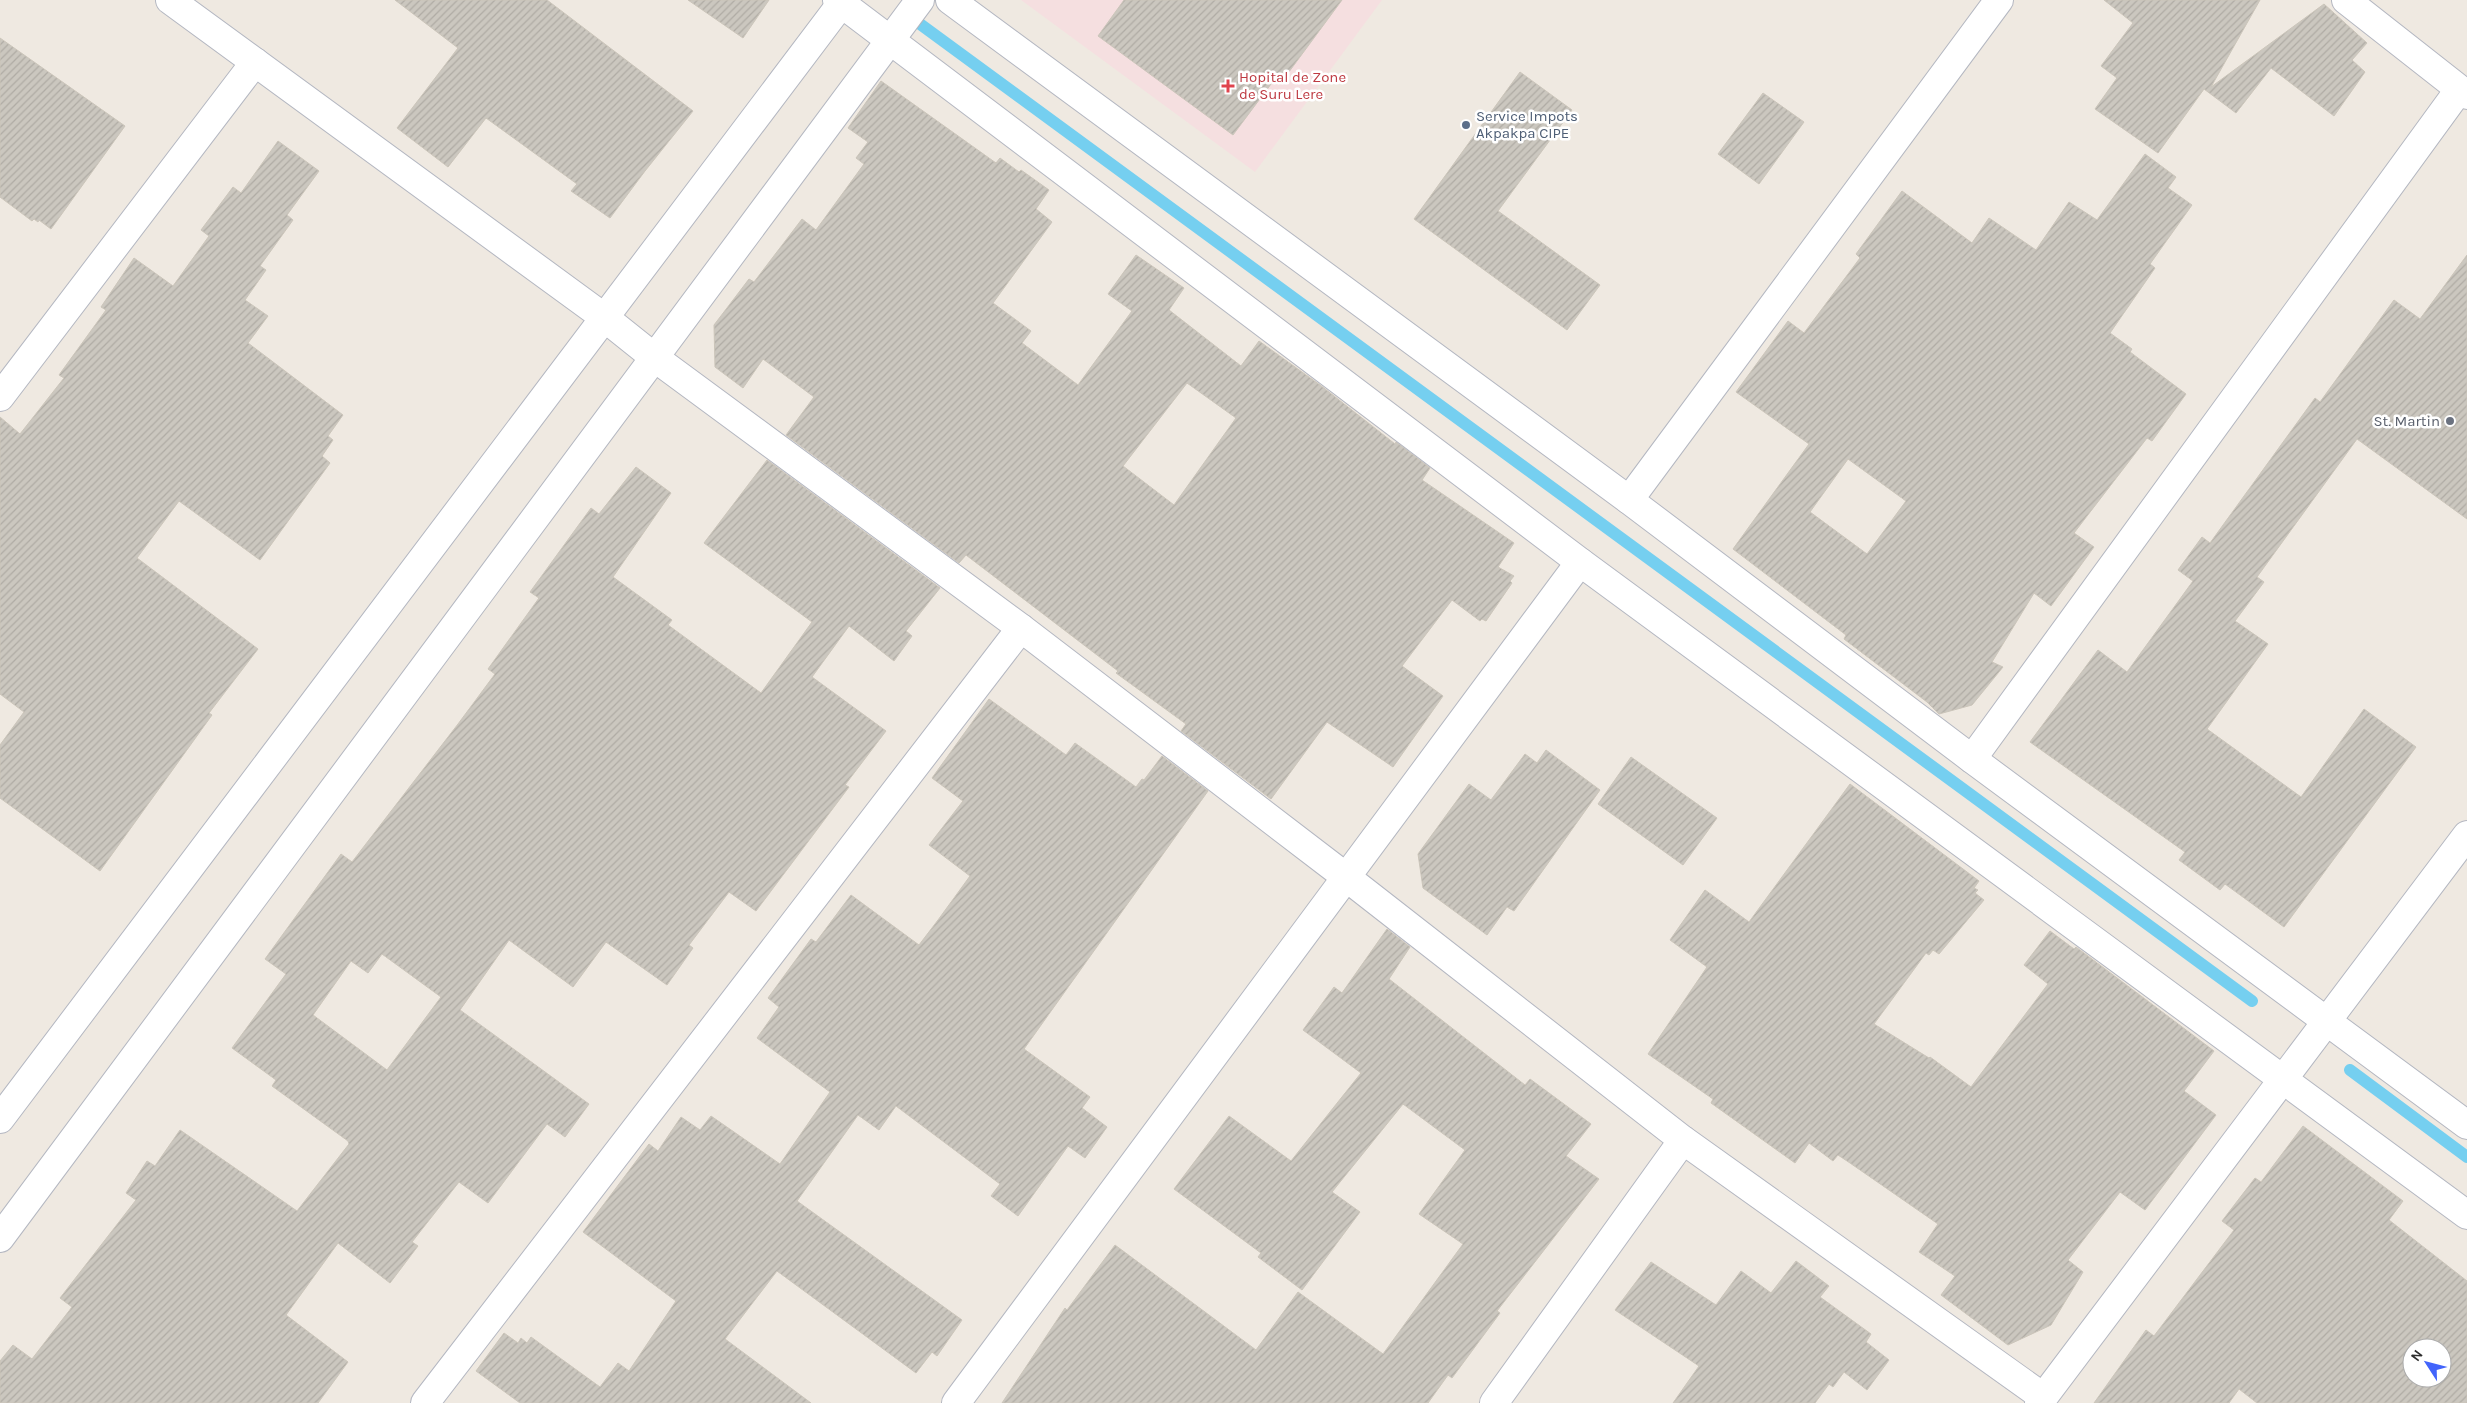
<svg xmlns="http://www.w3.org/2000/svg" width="2467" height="1403" viewBox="0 0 2467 1403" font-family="Karla,sans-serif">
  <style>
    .medical { fill: #f5dfe0 }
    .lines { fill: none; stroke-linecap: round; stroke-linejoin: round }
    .stream { stroke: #75cff0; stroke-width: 12 }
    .building { fill: url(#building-hatch); stroke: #cbc5ba; fill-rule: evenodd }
    .street-casing { stroke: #b4b7c1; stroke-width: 30 }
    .secondary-casing { stroke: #b4b7c1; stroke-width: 30 }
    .street { stroke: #fff; stroke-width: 28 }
    .secondary { stroke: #fff; stroke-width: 28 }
    .health-dot { fill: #e0444e; stroke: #fff; stroke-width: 2 }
    .service-dot { fill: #5c6f8a; stroke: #fff; stroke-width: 2 }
    .worship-dot { fill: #6b7280; stroke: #fff; stroke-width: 2 }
    .labels { text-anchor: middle; stroke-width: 5; stroke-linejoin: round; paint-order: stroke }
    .health-label { font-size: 15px; fill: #be3a42; stroke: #fff; text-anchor: start }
    .service-label { font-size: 15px; fill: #4e5e75; stroke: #fff; text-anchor: start }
    .worship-label { font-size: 15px; fill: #5b616d; stroke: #fff; text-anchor: end }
  </style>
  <defs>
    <pattern id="building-hatch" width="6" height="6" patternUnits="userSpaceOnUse" patternTransform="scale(1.25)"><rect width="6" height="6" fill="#cbc7bf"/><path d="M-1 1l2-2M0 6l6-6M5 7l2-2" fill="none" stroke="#afaba4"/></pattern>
  </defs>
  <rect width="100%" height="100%" fill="#efe9e1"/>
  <path class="medical" d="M 1021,0 L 1382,0 L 1255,172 Z"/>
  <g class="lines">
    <g class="stream">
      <path d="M 920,24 L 2252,1001"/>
      <path d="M 2350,1070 L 2467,1157"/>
    </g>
  </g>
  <g class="building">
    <path d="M 395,0 L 547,0 L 693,111 L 645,171 L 610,218 L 571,191 L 577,184 L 486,118 L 448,167 L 397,128 L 458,48 Z"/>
    <path d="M 688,0 L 769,0 L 743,38 Z"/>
    <path d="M 1124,0 L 1342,0 L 1280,84 L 1274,80 L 1233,135 L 1098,36 Z"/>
    <path d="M 2104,0 L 2260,0 L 2211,87 L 2324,4 L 2367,43 L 2352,60 L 2365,72 L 2334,116 L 2271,68 L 2236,113 L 2204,89 L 2158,153 L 2095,109 L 2117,78 L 2101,66 L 2133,23 Z"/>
    <path d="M 0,38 L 125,126 L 51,229 L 39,220 L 38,222 L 34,219 L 32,221 L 0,197 Z"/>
    <path d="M 1520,72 L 1572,110 L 1498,211 L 1600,285 L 1567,330 L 1414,219 Z"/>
    <path d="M 881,81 L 996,163 L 1000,158 L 1019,172 L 1021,170 L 1049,190 L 1036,209 L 1052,222 L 993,303 L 1031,331 L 1022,343 L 1078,385 L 1132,311 L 1108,294 L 1136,255 L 1184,288 L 1169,310 L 1241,366 L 1259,341 L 1320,385 L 1395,444 L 1396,442 L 1430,468 L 1422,480 L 1514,543 L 1498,567 L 1514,576 L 1510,581 L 1512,583 L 1486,621 L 1482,619 L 1480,621 L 1452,600 L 1402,666 L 1443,696 L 1393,767 L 1327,722 L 1271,799 L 1181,731 L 1186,724 L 1116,673 L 1118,671 L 966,555 L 959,563 L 786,435 L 814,397 L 763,359 L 743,388 L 715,367 L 714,325 L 749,279 L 754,282 L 802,219 L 816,230 L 864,164 L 856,158 L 868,142 L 848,128 ZM 1187,383 L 1236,418 L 1174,505 L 1123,466 Z"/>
    <path d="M 1763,93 L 1804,122 L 1759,184 L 1718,154 Z"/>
    <path d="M 278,141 L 319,171 L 287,215 L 293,220 L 260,266 L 266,270 L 245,300 L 268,316 L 248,343 L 343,415 L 328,436 L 333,440 L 322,456 L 330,463 L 260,560 L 179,501 L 137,558 L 258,649 L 209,713 L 212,715 L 100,871 L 0,798 L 0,745 L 24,712 L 0,694 L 0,417 L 20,434 L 64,378 L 59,375 L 106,310 L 101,307 L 134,258 L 173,286 L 209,236 L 201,230 L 233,187 L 241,193 Z"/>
    <path d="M 2145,154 L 2176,177 L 2168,188 L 2192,205 L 2150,264 L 2155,268 L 2110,333 L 2132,349 L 2130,352 L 2186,394 L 2152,441 L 2147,438 L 2074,533 L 2094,547 L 2051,606 L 2034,593 L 1992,662 L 2003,667 L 1972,705 L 1939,714 L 1927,702 L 1844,639 L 1846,635 L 1733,549 L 1809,444 L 1736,392 L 1788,321 L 1804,333 L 1860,258 L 1856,254 L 1902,191 L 1972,243 L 1989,218 L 2036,250 L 2069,202 L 2097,220 ZM 1848,459 L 1906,501 L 1867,554 L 1810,512 Z"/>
    <path d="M 2467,255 L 2467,519 L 2357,439 L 2257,577 L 2264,582 L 2235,621 L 2268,644 L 2207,729 L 2301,797 L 2364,709 L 2416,747 L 2284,927 L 2225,884 L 2220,890 L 2179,860 L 2185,852 L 2030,742 L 2098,650 L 2127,672 L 2193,581 L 2178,570 L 2202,537 L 2210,543 L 2315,398 L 2320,402 L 2394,300 L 2420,319 Z"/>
    <path d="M 767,460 L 940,588 L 906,631 L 912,636 L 894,661 L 849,626 L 812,677 L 886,731 L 845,785 L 849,787 L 756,911 L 729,892 L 689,945 L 693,948 L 667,985 L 606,942 L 573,987 L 509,940 L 460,1010 L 589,1104 L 565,1137 L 547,1124 L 488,1203 L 459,1182 L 412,1242 L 418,1246 L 390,1283 L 338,1243 L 286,1315 L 348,1362 L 318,1403 L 0,1403 L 0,1361 L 13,1345 L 32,1359 L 72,1307 L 60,1298 L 136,1200 L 126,1193 L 147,1161 L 155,1166 L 180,1130 L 297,1211 L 349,1144 L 348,1141 L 272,1086 L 276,1080 L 232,1048 L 286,974 L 265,959 L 341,854 L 352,862 L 458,724 L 495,674 L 488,669 L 539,598 L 530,592 L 591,508 L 599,514 L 636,467 L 671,493 L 613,577 L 672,620 L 668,625 L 761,693 L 812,622 L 704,543 ZM 382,954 L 441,997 L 387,1070 L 313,1015 L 351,961 L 368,973 Z"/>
    <path d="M 989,699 L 1066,755 L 1075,743 L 1136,787 L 1142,779 L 1144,780 L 1162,756 L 1208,791 L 1024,1049 L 1090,1097 L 1082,1108 L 1107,1127 L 1085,1158 L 1068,1146 L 1018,1216 L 991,1196 L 1000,1184 L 896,1106 L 879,1130 L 858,1115 L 797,1201 L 962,1320 L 937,1356 L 932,1352 L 916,1373 L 777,1271 L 725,1339 L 811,1403 L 520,1403 L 476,1371 L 504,1333 L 518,1343 L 521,1338 L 527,1343 L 531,1337 L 600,1387 L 618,1363 L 629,1371 L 676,1301 L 583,1232 L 649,1144 L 658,1151 L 681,1117 L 700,1130 L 711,1116 L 780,1164 L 830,1092 L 757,1038 L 779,1007 L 768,998 L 811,939 L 816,942 L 851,895 L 919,945 L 938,920 L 970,876 L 929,845 L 963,801 L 932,778 Z"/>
    <path d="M 1546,750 L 1600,790 L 1514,911 L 1507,907 L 1487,935 L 1423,888 L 1418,854 L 1469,784 L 1491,800 L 1525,754 L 1537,763 Z"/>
    <path d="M 1631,757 L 1717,818 L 1683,865 L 1598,804 Z"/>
    <path d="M 1850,784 L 1979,881 L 1974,888 L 1978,890 L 1975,893 L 1984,900 L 1939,954 L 1933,950 L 1929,955 L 1926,953 L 1874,1024 L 1929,1058 L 1930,1057 L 1971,1087 L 2048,984 L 2024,965 L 2050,931 L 2074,949 L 2076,947 L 2214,1051 L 2184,1091 L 2216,1115 L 2145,1210 L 2120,1192 L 2068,1260 L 2083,1272 L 2051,1325 L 2008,1345 L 1941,1295 L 1955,1276 L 1919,1252 L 1938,1224 L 1850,1163 L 1838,1155 L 1833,1161 L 1809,1143 L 1795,1163 L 1711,1103 L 1713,1099 L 1648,1054 L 1707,967 L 1670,940 L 1705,890 L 1749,922 Z"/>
    <path d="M 1387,929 L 1410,947 L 1389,979 L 1525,1085 L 1530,1079 L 1591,1124 L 1566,1156 L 1599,1179 L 1497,1311 L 1500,1313 L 1452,1378 L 1448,1375 L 1428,1403 L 1002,1403 L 1065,1308 L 1067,1310 L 1115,1245 L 1256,1350 L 1298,1292 L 1383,1354 L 1463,1244 L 1419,1214 L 1465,1150 L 1403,1104 L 1332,1192 L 1360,1212 L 1302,1290 L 1258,1257 L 1261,1253 L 1174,1189 L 1229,1116 L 1291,1161 L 1361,1073 L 1303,1030 L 1334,987 L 1342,993 Z"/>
    <path d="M 2303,1126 L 2403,1201 L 2389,1220 L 2467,1281 L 2467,1403 L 2257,1403 L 2239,1389 L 2229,1403 L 2094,1403 L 2146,1330 L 2154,1336 L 2234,1230 L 2222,1221 L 2255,1178 L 2261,1182 ZM 2412,1348 L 2442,1348 L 2442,1378 L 2412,1378 Z"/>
    <path d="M 1796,1261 L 1829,1286 L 1820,1297 L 1871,1334 L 1866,1342 L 1889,1360 L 1867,1390 L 1844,1372 L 1833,1387 L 1829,1384 L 1815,1403 L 1673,1403 L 1699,1366 L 1615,1310 L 1651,1262 L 1716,1305 L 1741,1271 L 1771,1293 Z"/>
  </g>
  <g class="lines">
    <defs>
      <g id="street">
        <path d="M 170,0 L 605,318 L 655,358 L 1021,628 L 1346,877 L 1683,1140 L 2043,1397"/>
        <path d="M 2346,0 L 2467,95"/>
        <path d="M 0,397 L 255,62"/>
        <path d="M 1629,500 L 1999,0"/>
        <path d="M 1972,759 L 2459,90"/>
        <path d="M 425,1403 L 1021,628"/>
        <path d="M 956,1403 L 1580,562"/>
        <path d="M 1494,1403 L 1683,1140"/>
        <path d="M 2039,1403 L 2467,835"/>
      </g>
      <g id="secondary">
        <path d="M 837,0 L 1580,562 L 2467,1215"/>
        <path d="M 950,0 L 1629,500 L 1972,759 L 2467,1125"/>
        <path d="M 0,1119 L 844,0"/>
        <path d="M 0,1238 L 920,0"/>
      </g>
    </defs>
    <use href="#street" class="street-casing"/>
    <use href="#secondary" class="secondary-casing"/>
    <use href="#street" class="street"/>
    <use href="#secondary" class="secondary"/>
  </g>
  <path class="health-dot" d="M1225.5 78.5h5v5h5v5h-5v5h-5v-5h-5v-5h5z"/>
  <circle class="service-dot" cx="1466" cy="125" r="5"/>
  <circle class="worship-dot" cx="2450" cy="421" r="5"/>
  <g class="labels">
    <g class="health-label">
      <text x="1239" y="82">Hopital de Zone<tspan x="1239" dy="17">de Suru Lere</tspan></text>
    </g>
    <g class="service-label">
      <text x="1476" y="121">Service Impots<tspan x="1476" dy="17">Akpakpa CIPE</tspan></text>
    </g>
    <g class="worship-label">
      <text x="2440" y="426">St. Martin</text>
    </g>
  </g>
  <g transform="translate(2427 1363) rotate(306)"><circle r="24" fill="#ffffff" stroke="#ababab"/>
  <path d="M0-4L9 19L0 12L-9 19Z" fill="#4264fb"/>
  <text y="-8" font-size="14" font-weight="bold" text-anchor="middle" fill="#2e2e2e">N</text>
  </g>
</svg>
